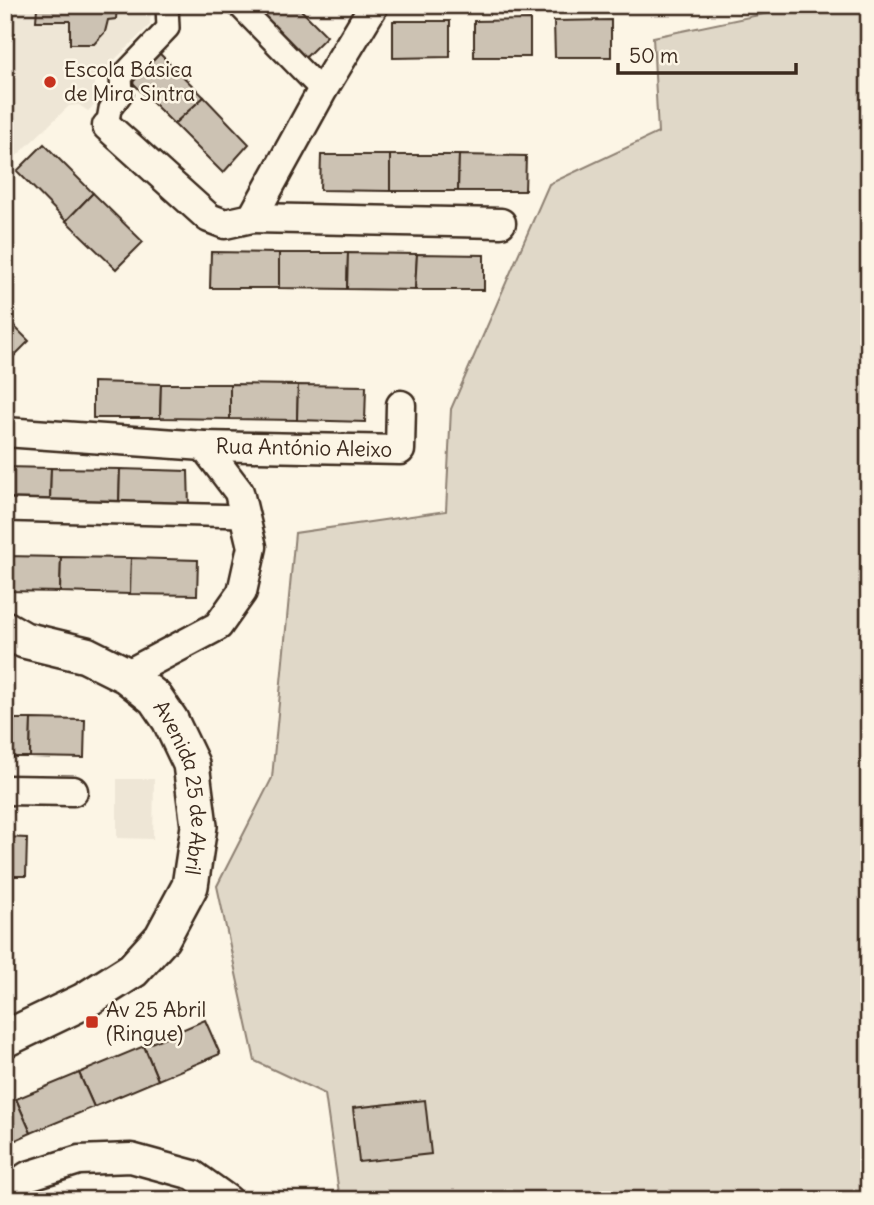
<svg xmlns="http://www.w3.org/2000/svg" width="874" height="1205" viewBox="0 0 874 1205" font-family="Delius,sans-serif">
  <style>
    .built { fill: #eee6d6 }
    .green { fill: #e0d8c8; stroke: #8e8173; stroke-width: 2 }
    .building { fill: #ccc2b3; stroke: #3b2a1e; stroke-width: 2 }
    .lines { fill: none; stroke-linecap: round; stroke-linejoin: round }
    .pedestrian-casing { stroke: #3b2a1e; stroke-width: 26 }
    .minor-casing { stroke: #3b2a1e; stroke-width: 33 }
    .tertiary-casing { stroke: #3b2a1e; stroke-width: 40 }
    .pedestrian { stroke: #fcf5e5; stroke-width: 21 }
    .minor { stroke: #fcf5e5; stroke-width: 28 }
    .tertiary { stroke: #fcf5e5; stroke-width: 35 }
    .poi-dot { fill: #c8321e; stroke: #fcf5e5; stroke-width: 2.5 }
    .labels { text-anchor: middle; stroke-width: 5; stroke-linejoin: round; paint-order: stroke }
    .poi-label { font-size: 21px; fill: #3b2a1e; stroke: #fcf5e5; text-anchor: start }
    .street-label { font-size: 21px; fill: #3b2a1e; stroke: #fcf5e5 }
  </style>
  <rect width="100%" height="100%" fill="#fcf5e5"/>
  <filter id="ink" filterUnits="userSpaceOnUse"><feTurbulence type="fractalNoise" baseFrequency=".0143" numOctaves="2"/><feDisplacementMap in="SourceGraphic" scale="14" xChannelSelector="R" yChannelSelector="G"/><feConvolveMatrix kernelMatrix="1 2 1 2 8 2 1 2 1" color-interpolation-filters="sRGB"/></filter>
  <g filter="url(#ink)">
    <g class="built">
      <path d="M 5,5 L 151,5 L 150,25 L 96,78 L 93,94 L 99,101 L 88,111 L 79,105 L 69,106 L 5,167 Z"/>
      <path d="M 117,779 L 154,779 L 153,839 L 117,838 Z"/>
    </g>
    <path class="green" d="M 807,5 L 869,5 L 869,1200 L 340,1200 L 325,1094 L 255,1061 L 217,886 L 272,778 L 295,533 L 446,511 L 451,409 L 549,184 L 658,133 L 653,37 Z"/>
    <g class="building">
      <path d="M 5,5 L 117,5 L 116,19 L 108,20 L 105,32 L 94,44 L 70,44 L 70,21 L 36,21 L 37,8 Z"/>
      <path d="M 263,5 L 296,5 L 327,36 L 299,64 L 253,16 Z"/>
      <path d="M 530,20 L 530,57 L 474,57 L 474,21 Z"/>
      <path d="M 611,20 L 611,57 L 555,57 L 554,21 Z"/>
      <path d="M 393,21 L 450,21 L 450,57 L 393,58 Z"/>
      <path d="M 155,49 L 204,97 L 174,124 L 126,76 Z"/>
      <path d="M 204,97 L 249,144 L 223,173 L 174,124 Z"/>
      <path d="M 44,144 L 93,193 L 66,221 L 17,171 Z"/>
      <path d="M 321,155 L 390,155 L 390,191 L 320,190 Z"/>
      <path d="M 390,155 L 459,155 L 458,191 L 390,191 Z"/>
      <path d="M 459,155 L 526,156 L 525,191 L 458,191 Z"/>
      <path d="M 93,193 L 143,242 L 116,269 L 66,221 Z"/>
      <path d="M 211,252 L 279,253 L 279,288 L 210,288 Z"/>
      <path d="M 279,253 L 348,253 L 347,289 L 279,288 Z"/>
      <path d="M 348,253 L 417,254 L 415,290 L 347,289 Z"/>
      <path d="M 417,254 L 484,255 L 484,290 L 415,290 Z"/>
      <path d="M 5,317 L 29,341 L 5,365 Z"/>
      <path d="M 93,382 L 161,384 L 160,418 L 93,418 Z"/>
      <path d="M 161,384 L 230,384 L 230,419 L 160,418 Z"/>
      <path d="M 230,384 L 298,385 L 297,420 L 230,419 Z"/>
      <path d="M 298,385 L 366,386 L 365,422 L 297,420 Z"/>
      <path d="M 5,467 L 51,468 L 50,503 L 5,502 Z"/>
      <path d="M 51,468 L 120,469 L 119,505 L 50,503 Z"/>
      <path d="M 120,469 L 188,471 L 189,507 L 119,505 Z"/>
      <path d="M 5,556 L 61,557 L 60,592 L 5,591 Z"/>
      <path d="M 61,557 L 131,558 L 130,594 L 60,592 Z"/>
      <path d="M 131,558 L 198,560 L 197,595 L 130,594 Z"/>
      <path d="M 5,719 L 31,719 L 30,757 L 5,757 Z"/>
      <path d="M 31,719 L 85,720 L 84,758 L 30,757 Z"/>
      <path d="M 5,837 L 27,838 L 26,876 L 5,876 Z"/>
      <path d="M 205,1020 L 220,1054 L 158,1080 L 144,1046 Z"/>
      <path d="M 144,1046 L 158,1080 L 94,1107 L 79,1073 Z"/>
      <path d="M 79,1073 L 94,1107 L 31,1133 L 16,1099 Z"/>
      <path d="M 16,1099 L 31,1133 L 5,1145 L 5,1104 Z"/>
      <path d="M 425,1100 L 431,1154 L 359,1162 L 353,1108 Z"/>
    </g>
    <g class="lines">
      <defs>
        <g id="pedestrian">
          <path d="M 238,5 L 322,91"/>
          <path d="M 107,126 L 110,109 L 122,93 L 121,77 L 168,28 L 167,5"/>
          <path d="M 5,510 L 244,516"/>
        </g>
        <g id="minor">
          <path d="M 107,126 L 209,218 L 225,224 L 252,218 L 322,91 L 374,5"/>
          <path d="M 252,218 L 501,223"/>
          <path d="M 5,432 L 204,446 L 239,492 L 252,547 L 242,592 L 218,626 L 126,675"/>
          <path id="s1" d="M 204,446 L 400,450 L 401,405"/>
          <path d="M 5,790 L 73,791"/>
          <path d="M 5,1192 L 28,1176 L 79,1160 L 131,1158 L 193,1175 L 228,1200"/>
        </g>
        <g id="tertiary">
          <path id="s2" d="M 5,629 L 24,640 L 86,655 L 126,675 L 155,698 L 170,720 L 191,764 L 199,826 L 190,886 L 162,938 L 133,970 L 84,1001 L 5,1039"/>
        </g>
      </defs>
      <use href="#pedestrian" class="pedestrian-casing"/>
      <use href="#minor" class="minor-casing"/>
      <use href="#tertiary" class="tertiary-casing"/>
      <use href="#pedestrian" class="pedestrian"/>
      <use href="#minor" class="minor"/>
      <use href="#tertiary" class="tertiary"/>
    </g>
  </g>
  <g class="poi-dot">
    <circle cx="50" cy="82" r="7"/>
    <rect x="85" y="1015" width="14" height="14" rx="3.5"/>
  </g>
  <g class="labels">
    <g class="poi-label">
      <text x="64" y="77">Escola Básica<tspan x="64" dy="24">de Mira Sintra</tspan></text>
      <text x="106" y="1017">Av 25 Abril<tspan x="106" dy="24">(Ringue)</tspan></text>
    </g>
    <g class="street-label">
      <text dy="7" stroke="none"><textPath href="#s1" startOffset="100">Rua António Aleixo</textPath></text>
      <text dy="7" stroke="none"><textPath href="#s2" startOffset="264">Avenida 25 de Abril</textPath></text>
    </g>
  </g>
  <rect width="874" height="1205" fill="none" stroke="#fcf5e5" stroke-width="28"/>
  <rect x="14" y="14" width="846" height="1177" fill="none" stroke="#3b2a1e" stroke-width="2.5" filter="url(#ink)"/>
  <path d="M618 63v10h178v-10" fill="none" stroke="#3b2a1e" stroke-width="3.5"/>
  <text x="629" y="63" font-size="21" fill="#3b2a1e" stroke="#fcf5e5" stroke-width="5" paint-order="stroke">50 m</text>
</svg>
